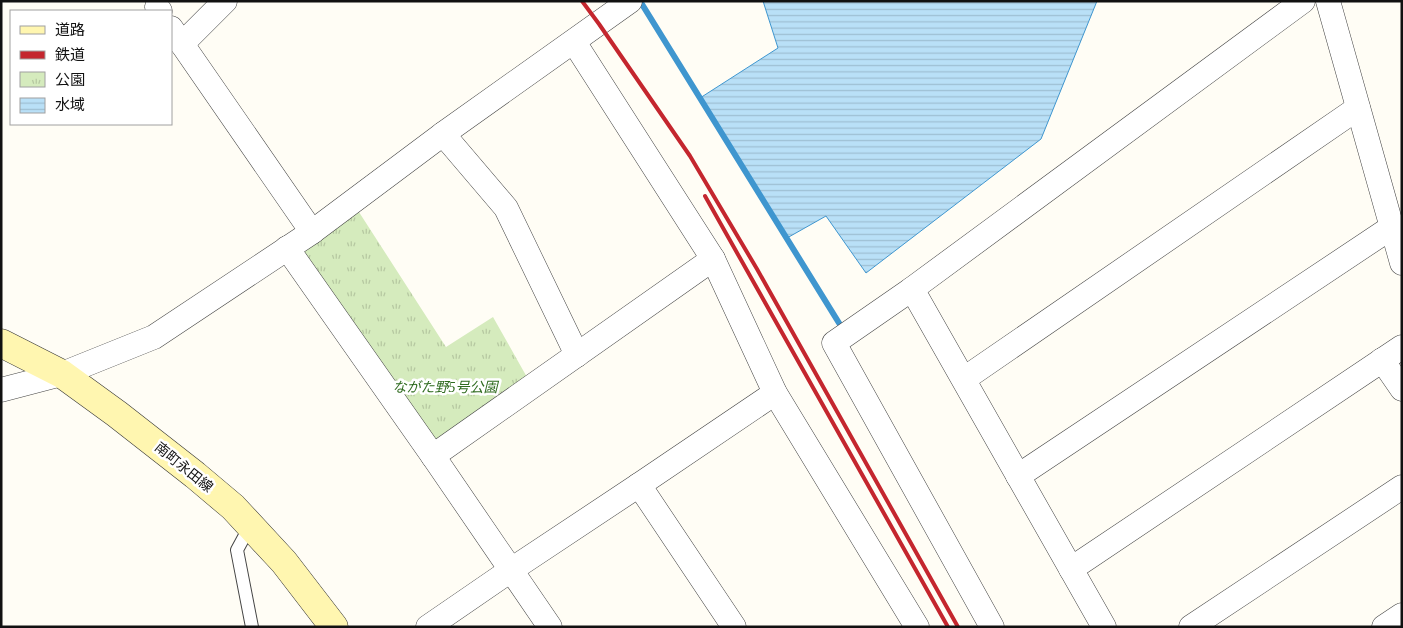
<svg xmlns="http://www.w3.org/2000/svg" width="1403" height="628" viewBox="0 0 1403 628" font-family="'Times New Roman','Noto Sans JP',serif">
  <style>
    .park { fill: url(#park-tufts) }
    .water { fill: url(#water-rules); stroke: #3f96cf }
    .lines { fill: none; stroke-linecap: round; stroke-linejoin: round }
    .stream { stroke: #3f96cf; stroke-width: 6 }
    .lane-casing { stroke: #444; stroke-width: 14 }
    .street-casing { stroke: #444; stroke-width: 25 }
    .secondary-casing { stroke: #333; stroke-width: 29 }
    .lane { stroke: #fff; stroke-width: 12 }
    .street { stroke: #fff; stroke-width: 24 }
    .secondary { stroke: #fff6b0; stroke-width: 28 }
    .rail { stroke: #c4262e; stroke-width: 4 }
    .labels { text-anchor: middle; stroke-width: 5; stroke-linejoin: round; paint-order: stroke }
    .park-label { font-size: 14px; font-style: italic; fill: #2f6b1f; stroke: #fff }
    .street-label { font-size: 14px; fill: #111; stroke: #fff }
  </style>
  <defs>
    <pattern id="park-tufts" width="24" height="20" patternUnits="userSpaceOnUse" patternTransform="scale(1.25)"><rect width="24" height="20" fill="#d5ebbd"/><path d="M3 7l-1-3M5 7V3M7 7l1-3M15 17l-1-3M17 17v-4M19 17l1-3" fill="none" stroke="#b6c8a1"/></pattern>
    <pattern id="water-rules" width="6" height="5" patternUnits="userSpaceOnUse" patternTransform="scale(1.25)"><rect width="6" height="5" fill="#b9e0f7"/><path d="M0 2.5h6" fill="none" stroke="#9ebfd3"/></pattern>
  </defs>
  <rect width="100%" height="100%" fill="#fffdf5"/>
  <path class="park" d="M 357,209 L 446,347 L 493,317 L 528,379 L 435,444 L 296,250 Z"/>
  <path class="water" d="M 763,1 L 1097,1 L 1041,139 L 866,273 L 826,216 L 787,238 L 700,98 L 778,48 Z"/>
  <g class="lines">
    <path class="stream" d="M 640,1 L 839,323"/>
    <defs>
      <path id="lane" d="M 250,526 L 237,550 L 252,627"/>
      <g id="street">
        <path d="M 1328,1 L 1402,263"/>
        <path d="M 157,7 L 160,11"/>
        <path d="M 171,28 L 312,232"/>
        <path d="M 574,42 L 713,259 L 775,393 L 917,627"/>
        <path d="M 182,44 L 225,1"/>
        <path d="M 443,134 L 506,208 L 577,355"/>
        <path d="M 287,248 L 433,456 L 550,627"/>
        <path d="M 912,289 L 1104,627"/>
        <path d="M 1382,360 L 1402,389"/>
        <path d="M 964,379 L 1358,108"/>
        <path d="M 1,390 L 62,374 L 154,337 L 312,232 L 443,134 L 630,1"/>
        <path d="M 433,456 L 713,259"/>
        <path d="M 1018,476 L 1392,227"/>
        <path d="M 639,485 L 734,627"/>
        <path d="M 1071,569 L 1402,347"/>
        <path d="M 428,627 L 511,570 L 639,485 L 775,393"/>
        <path d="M 992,627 L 834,343 L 912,289 L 1303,1"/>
        <path d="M 1191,627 L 1402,487"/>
        <path d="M 1384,627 L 1402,615"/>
      </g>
      <path id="secondary" d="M 1,343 L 62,374 L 117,414 L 195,475 L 233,507 L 284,562 L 334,627"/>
    </defs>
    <use href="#lane" class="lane-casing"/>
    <use href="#street" class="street-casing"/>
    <use href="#secondary" class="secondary-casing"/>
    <use href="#lane" class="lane"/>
    <use href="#street" class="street"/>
    <use href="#secondary" class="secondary"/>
    <g class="rail">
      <path d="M 582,1 L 599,24 L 690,156 L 757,269 L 958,627"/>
      <path d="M 705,196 L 948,627"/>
    </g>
  </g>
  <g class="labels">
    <g class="park-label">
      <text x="445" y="392">ながた野5号公園</text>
    </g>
    <g class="street-label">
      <text transform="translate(184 467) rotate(39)" y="5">南町永田線</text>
    </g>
  </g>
  <rect width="1403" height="628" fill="none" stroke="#111111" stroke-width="5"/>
  <rect x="10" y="10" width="162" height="115" fill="#ffffff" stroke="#a0a0a0"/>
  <rect x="20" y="26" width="25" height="8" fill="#fff6b0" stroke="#a0a0a0"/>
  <text x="55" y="35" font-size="15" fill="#111111">道路</text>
  <rect x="20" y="51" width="25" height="8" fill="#c4262e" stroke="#a0a0a0"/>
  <text x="55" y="60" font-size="15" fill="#111111">鉄道</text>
  <rect x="20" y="72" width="25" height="15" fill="url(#park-tufts)" stroke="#a0a0a0"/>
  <text x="55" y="85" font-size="15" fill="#111111">公園</text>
  <rect x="20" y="98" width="25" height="15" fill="url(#water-rules)" stroke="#a0a0a0"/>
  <text x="55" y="110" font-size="15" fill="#111111">水域</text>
</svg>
